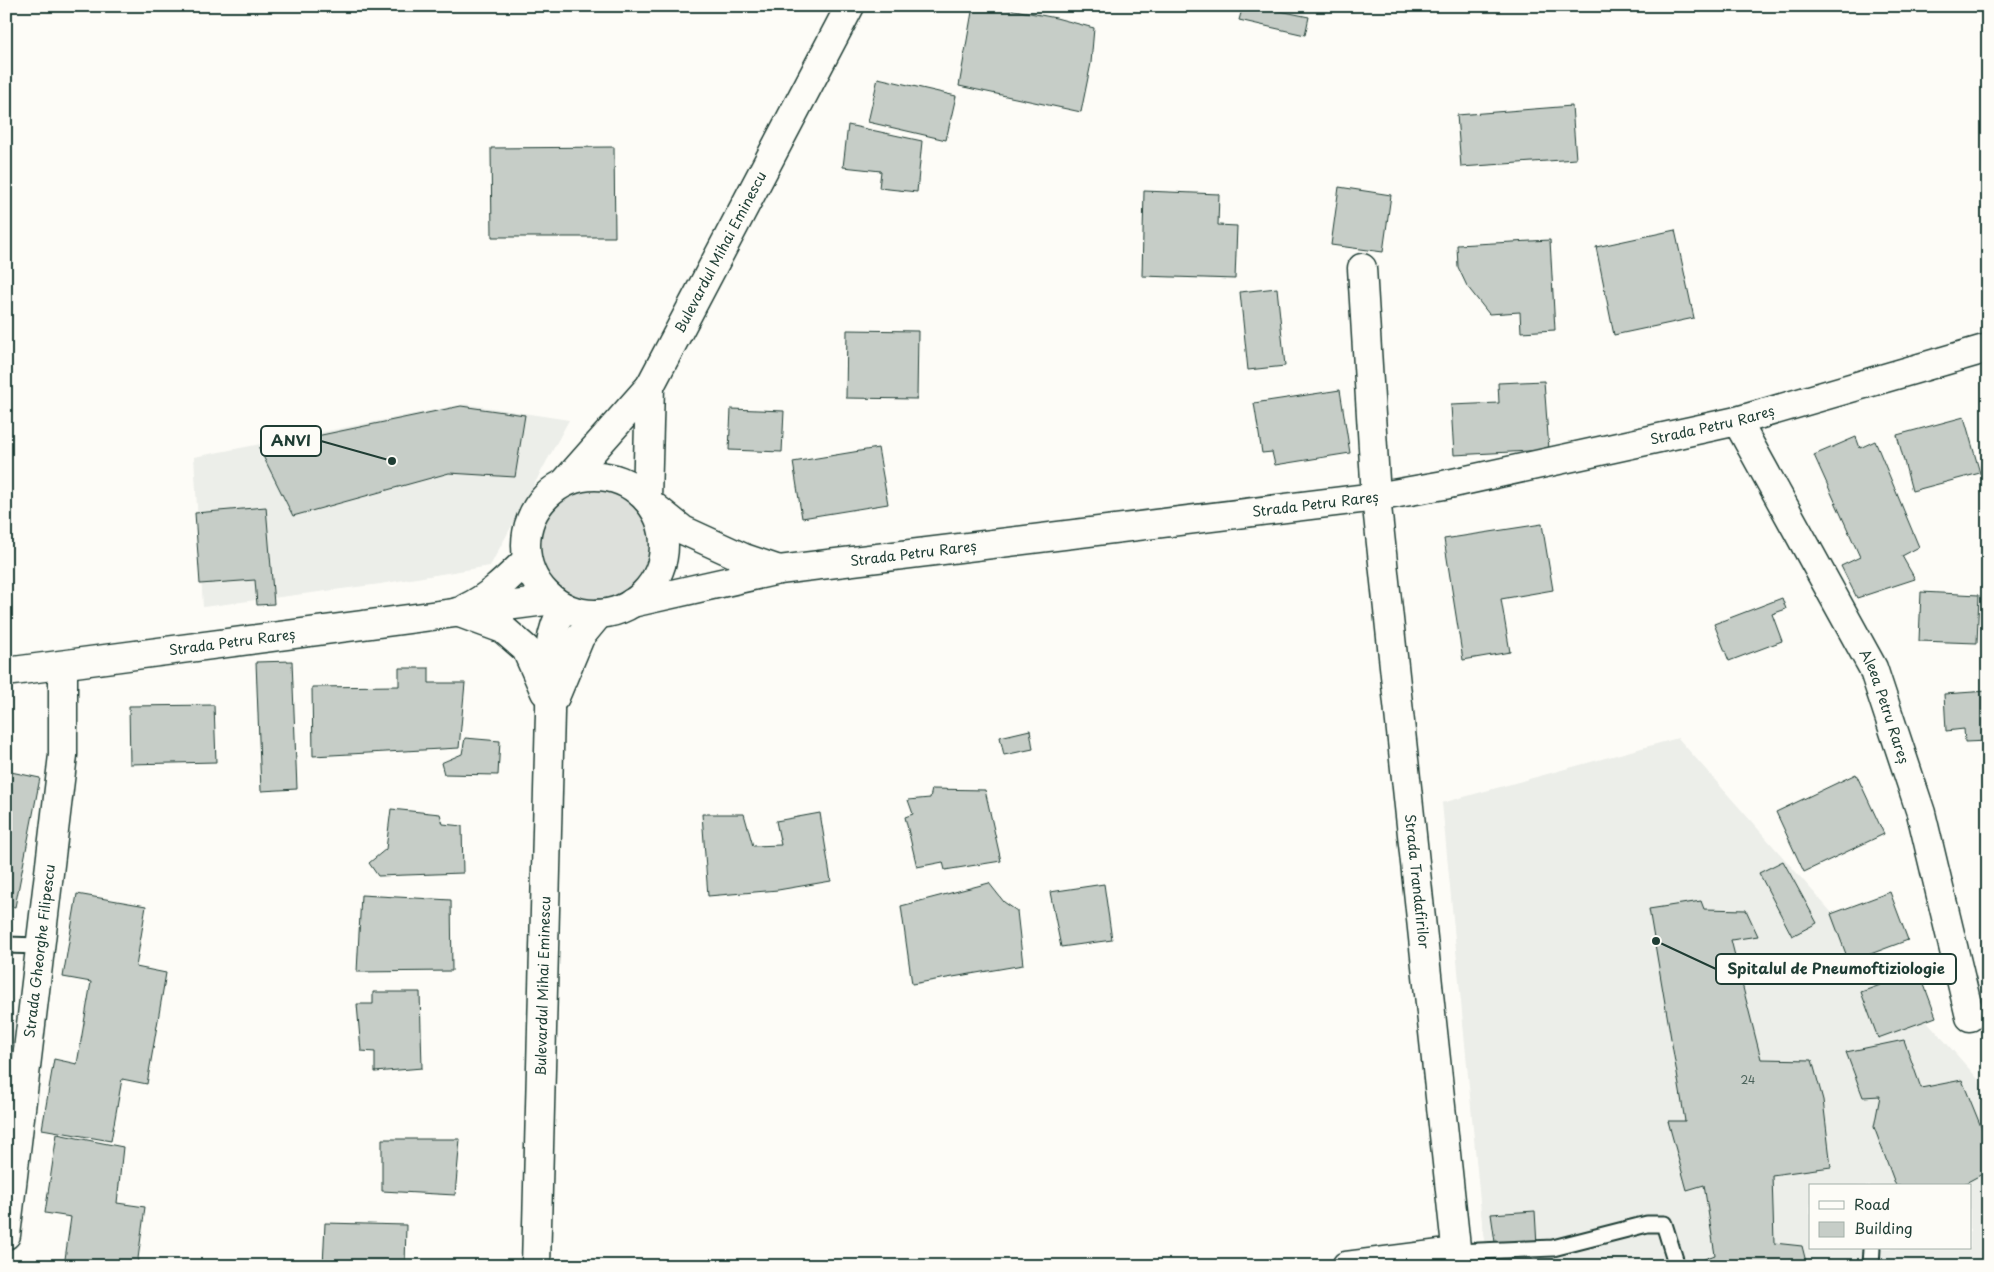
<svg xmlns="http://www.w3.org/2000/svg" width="1994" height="1272" viewBox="0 0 1994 1272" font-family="'Playpen Sans',sans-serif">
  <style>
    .built { fill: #eceee9; fill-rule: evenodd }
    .green { fill: #dde0db; stroke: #7e8e88 }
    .building { fill: #c6cdc7; stroke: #1f3d34 }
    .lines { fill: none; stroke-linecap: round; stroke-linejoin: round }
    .service-casing { stroke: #1f3d34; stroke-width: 19 }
    .minor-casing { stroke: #1f3d34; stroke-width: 31 }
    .tertiary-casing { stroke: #1f3d34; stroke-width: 31 }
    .secondary-casing { stroke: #1f3d34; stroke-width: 31 }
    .service { stroke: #fdfcf7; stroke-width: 15 }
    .minor { stroke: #fdfcf7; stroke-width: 28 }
    .tertiary { stroke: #fdfcf7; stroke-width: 28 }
    .secondary { stroke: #fdfcf7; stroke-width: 28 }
    .labels { text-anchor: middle; stroke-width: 5; stroke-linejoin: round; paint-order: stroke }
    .number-label { font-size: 11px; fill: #496159 }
    .street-label { font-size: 14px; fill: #1f3d34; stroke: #fdfcf7 }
    .leader { fill: none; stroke: #1f3d34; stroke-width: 2 }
    .callout-dot { fill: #1f3d34; stroke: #fdfcf7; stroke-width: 2 }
    .callout { fill: #fdfcf7; stroke: #1f3d34; stroke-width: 2 }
    .callout-label { font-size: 15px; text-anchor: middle; font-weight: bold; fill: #1f3d34 }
  </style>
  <rect width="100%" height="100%" fill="#fdfcf7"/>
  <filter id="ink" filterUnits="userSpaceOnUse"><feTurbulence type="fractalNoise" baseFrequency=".02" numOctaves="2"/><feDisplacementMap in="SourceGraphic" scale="10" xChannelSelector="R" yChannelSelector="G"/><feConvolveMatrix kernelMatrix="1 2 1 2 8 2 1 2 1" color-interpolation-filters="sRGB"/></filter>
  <g filter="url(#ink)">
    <g class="built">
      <path d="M 465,404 L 569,420 L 490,566 L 380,584 L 203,607 L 194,457 Z"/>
      <path d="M 1678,738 L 1978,1079 L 1988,1105 L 1988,1266 L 1488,1266 L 1483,1233 L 1442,803 ZM 1810,1186 L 1970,1186 L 1970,1248 L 1810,1248 Z"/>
    </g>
    <circle class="green" cx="595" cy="544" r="58"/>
    <g class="building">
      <path d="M 973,6 L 994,6 L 1056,18 L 1094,28 L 1091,63 L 1081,112 L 959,86 Z"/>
      <path d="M 1243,6 L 1276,6 L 1275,10 L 1309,17 L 1305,35 L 1239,20 Z"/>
      <path d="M 878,78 L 956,96 L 946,140 L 868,122 Z"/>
      <path d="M 1572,106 L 1576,159 L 1461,167 L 1457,115 Z"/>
      <path d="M 848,125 L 922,141 L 917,192 L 879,188 L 881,171 L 843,167 Z"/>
      <path d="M 614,147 L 615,237 L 492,237 L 491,148 Z"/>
      <path d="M 1339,187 L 1391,195 L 1383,252 L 1331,245 Z"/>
      <path d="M 1144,191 L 1219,194 L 1218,225 L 1237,226 L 1235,279 L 1142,276 Z"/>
      <path d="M 1675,230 L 1694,318 L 1614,335 L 1596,247 Z"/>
      <path d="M 1550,240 L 1555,330 L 1521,332 L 1520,312 L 1489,314 L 1467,286 L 1458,267 L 1457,245 Z"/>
      <path d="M 1277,288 L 1285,366 L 1248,370 L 1240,292 Z"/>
      <path d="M 847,330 L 918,331 L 917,399 L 846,398 Z"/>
      <path d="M 1544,381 L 1549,450 L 1454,455 L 1451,405 L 1499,403 L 1498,383 Z"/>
      <path d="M 1340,390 L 1350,453 L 1275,465 L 1272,452 L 1262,453 L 1254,403 Z"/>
      <path d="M 461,406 L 525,415 L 515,477 L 449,473 L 293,516 L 259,448 Z"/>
      <path d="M 731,409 L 784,411 L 782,452 L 729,450 Z"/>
      <path d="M 1964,417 L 1980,473 L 1912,491 L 1897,435 Z"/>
      <path d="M 1856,437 L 1860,448 L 1875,441 L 1919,547 L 1902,556 L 1915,579 L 1857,598 L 1841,566 L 1860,557 L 1814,455 Z"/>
      <path d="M 878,448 L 888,504 L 802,518 L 793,462 Z"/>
      <path d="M 266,507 L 274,604 L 257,605 L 255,580 L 200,584 L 195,513 Z"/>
      <path d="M 1542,524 L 1553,590 L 1501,599 L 1510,652 L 1463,660 L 1444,539 Z"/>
      <path d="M 1921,592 L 1979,595 L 1977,643 L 1919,641 Z"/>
      <path d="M 1782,598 L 1786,609 L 1772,614 L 1782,641 L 1729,661 L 1714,624 Z"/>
      <path d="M 292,661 L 297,789 L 261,791 L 256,662 Z"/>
      <path d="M 399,668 L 429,668 L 429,683 L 465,683 L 459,748 L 313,756 L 312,687 L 399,686 Z"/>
      <path d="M 1988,691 L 1988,741 L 1965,742 L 1964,729 L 1946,731 L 1944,694 Z"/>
      <path d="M 214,705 L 216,762 L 130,764 L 129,706 Z"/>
      <path d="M 1030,730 L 1033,749 L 1004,755 L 1000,737 Z"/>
      <path d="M 465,738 L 500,741 L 498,775 L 444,774 L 441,763 L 462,754 Z"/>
      <path d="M 6,771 L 40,778 L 15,907 L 6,905 Z"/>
      <path d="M 1856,774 L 1884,834 L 1804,872 L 1776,812 Z"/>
      <path d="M 932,789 L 985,790 L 1001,861 L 945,870 L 943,862 L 917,867 L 905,817 L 913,814 L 908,800 L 930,798 Z"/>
      <path d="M 391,809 L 440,814 L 443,824 L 462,826 L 463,873 L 378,876 L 369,863 L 386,849 Z"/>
      <path d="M 820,813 L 831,881 L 778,890 L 708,896 L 702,814 L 744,814 L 753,846 L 781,845 L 776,821 Z"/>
      <path d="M 1783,861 L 1817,923 L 1792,936 L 1759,873 Z"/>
      <path d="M 989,883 L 1004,902 L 1017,911 L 1023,965 L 912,984 L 901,906 Z"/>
      <path d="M 1104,884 L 1112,940 L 1061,947 L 1050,892 Z"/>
      <path d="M 1890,892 L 1908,940 L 1849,962 L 1831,914 Z"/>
      <path d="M 77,894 L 146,906 L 136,967 L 166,973 L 147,1084 L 122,1079 L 111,1141 L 42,1129 L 54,1059 L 77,1064 L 91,982 L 63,977 Z"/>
      <path d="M 361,895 L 451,900 L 452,971 L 357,972 Z"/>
      <path d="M 1701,901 L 1704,909 L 1746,910 L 1758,936 L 1731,940 L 1761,1059 L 1812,1060 L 1823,1100 L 1831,1167 L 1772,1175 L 1774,1243 L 1802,1246 L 1807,1266 L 1695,1266 L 1694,1263 L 1715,1255 L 1704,1185 L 1687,1190 L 1668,1121 L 1685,1121 L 1649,909 Z"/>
      <path d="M 1919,971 L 1936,1017 L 1878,1038 L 1861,992 Z"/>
      <path d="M 373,992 L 420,992 L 422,1068 L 375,1072 L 375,1052 L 361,1051 L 357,1004 L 373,1004 Z"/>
      <path d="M 1904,1040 L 1921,1088 L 1962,1080 L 1988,1144 L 1988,1171 L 1960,1186 L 1896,1186 L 1874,1127 L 1880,1096 L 1863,1097 L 1846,1052 Z"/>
      <path d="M 57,1134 L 123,1147 L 117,1203 L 145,1207 L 137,1266 L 64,1266 L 71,1217 L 45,1213 Z"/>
      <path d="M 382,1139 L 460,1139 L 455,1195 L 382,1191 Z"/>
      <path d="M 1535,1211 L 1537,1246 L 1496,1249 L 1491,1214 Z"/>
      <path d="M 325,1223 L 406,1225 L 405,1266 L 323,1266 Z"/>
    </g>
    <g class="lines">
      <defs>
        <g id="service">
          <path d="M 6,945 L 40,946"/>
          <path d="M 1456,1252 L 1553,1248 L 1647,1224 L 1664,1224 L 1677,1266"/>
          <path d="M 1871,1266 L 1872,1248"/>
        </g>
        <g id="minor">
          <path id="s1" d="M 1362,268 L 1376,497 L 1458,1266"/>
          <path id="s2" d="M 1737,421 L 1873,668 L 1921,813 L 1970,1017"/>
          <path id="s3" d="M 6,1235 L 63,755 L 63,666"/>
          <path d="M 1346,1266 L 1456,1252"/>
        </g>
        <g id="tertiary">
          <path d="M 652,505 L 683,530 L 744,558 L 779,570"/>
          <path id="s4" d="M 632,603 L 779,570 L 1376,497 L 1444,485 L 1737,421 L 1988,348"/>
          <path d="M 466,608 C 490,597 508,578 527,560"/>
          <path id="s5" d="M 6,672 L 553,600"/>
        </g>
        <g id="secondary">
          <circle cx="595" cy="545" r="69"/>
          <path id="s6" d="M 566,481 L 650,386 L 850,6"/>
          <path d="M 647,499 L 650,386"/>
          <path d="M 457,612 L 503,629 L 526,649 L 545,692"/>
          <path d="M 555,697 L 580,637 L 599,614"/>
          <path id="s7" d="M 536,1266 L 550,712 C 551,674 543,642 564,607"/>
        </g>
      </defs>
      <use href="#service" class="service-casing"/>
      <use href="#minor" class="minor-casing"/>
      <use href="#tertiary" class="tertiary-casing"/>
      <use href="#secondary" class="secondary-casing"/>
      <use href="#service" class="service"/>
      <use href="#minor" class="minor"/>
      <use href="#tertiary" class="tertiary"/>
      <use href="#secondary" class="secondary"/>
    </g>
  </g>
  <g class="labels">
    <g class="number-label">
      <text x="1748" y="1084">24</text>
    </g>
    <g class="street-label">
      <text dy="5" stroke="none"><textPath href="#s6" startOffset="278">Bulevardul Mihai Eminescu</textPath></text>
      <text dy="5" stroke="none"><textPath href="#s4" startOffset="1096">Strada Petru Rareș</textPath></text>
      <text dy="5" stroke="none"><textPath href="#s4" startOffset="691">Strada Petru Rareș</textPath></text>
      <text dy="5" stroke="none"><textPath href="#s4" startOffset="286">Strada Petru Rareș</textPath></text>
      <text dy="5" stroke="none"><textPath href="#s5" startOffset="228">Strada Petru Rareș</textPath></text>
      <text dy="5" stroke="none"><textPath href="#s2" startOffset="322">Aleea Petru Rareș</textPath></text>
      <text dy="5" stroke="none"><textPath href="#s1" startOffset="616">Strada Trandafirilor</textPath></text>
      <text dy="5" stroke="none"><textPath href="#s3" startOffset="286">Strada Gheorghe Filipescu</textPath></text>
      <text dy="5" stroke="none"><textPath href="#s7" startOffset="280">Bulevardul Mihai Eminescu</textPath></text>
    </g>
  </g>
  <path class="leader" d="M392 461L321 441M1656 941L1716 969"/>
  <g class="callout-dot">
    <circle cx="392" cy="461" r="5"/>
    <circle cx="1656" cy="941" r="5"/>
  </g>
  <g class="callout">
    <rect x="261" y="426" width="60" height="30" rx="5"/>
    <rect x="1716" y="954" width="240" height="30" rx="5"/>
  </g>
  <g class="callout-label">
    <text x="291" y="446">ANVI</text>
    <text x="1836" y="974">Spitalul de Pneumoftiziologie</text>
  </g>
  <rect width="1994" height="1272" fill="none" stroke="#fdfcf7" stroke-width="25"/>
  <rect x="12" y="12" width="1969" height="1247" fill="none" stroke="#1f3d34" stroke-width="2" filter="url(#ink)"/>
  <rect x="1809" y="1184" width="162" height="65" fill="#fdfcf7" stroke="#a4b0a9"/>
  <rect x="1819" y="1201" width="25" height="8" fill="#fdfcf7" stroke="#a4b0a9"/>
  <text x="1854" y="1210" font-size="15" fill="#1f3d34">Road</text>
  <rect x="1819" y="1222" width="25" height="15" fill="#c6cdc7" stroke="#a4b0a9"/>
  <text x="1854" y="1234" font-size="15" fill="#1f3d34">Building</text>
</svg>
